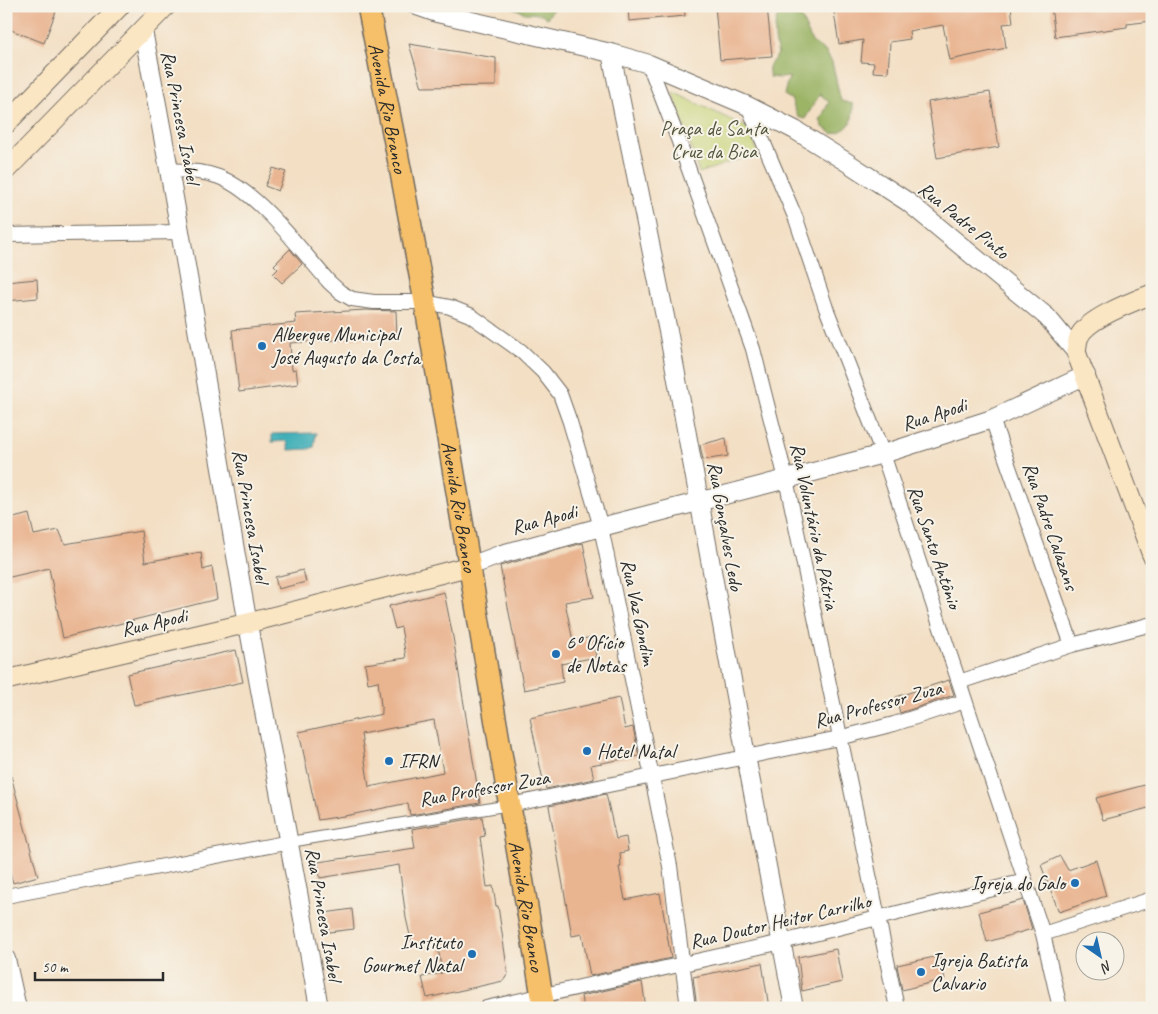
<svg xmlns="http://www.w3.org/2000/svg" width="1158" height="1014" font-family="Caveat,sans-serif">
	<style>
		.green { fill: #c4d274; stroke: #787e50 }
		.forest { fill: #9bb466; stroke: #637048 }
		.water { fill: #3daeb7; stroke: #346c71 }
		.building { fill: #e9b490; fill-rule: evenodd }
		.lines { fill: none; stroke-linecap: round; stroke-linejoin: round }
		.pedestrian-casing { stroke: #716a61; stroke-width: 12 }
		.minor-casing { stroke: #716a61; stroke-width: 16 }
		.tertiary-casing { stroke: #716a61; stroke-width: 20 }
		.secondary-casing { stroke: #716a61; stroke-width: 21 }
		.primary-casing { stroke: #716a61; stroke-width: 24 }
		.pedestrian { stroke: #fff; stroke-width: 10 }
		.minor { stroke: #fff; stroke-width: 14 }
		.tertiary { stroke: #fff; stroke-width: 18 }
		.secondary { stroke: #fbe6c4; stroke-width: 19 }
		.primary { stroke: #f6c06b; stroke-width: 21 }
		.poi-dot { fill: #1f6fb2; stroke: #f7f3e8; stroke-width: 2 }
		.labels { text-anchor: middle; stroke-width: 4; stroke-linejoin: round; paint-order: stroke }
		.street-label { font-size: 20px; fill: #2b2b2b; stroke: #f7f3e8 }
		.park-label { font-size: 20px; fill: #51553d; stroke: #f7f3e8 }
		.poi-label { font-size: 20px; fill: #2b2b2b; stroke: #f7f3e8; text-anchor: start }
	</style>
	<rect width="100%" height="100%" fill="#f7f3e8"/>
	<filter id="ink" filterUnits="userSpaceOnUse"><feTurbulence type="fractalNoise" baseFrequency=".02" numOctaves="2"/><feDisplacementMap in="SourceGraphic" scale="10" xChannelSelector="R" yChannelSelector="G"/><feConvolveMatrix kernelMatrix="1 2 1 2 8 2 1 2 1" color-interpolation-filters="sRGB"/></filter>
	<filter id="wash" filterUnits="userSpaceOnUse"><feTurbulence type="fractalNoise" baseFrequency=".0096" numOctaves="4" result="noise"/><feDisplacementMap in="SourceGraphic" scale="20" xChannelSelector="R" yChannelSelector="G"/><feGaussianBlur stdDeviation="1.12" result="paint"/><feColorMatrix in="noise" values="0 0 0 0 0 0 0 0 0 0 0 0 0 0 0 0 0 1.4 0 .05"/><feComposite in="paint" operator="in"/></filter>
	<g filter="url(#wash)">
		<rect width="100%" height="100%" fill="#f3dfc4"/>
		<!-- green -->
		<path class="green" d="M673,92L752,130L757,153L699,173Z"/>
		<!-- forest -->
		<path class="forest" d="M510,6H553L554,8L547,18L542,14L525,13Z
			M793,10L802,19L812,42L825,51L832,62L841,101L853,104C853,123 851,128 833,134L823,127L820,120L829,102L820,94L805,119L798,117L791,99L784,95L787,82L790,77L780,78L770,77C766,64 772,64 778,54C774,40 773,24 780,11Z"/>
		<!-- water -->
		<path class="water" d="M316,433L314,447L309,449L289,450L287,441L272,442V434Z"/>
		<g id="blocks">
			<!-- building -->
			<path class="building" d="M6,6H58L44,43L6,28Z
				M628,6H684L685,16L629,21Z
				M715,6H767L772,56L720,60Z
				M833,6H1011L1013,23L1003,24L1006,48L950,60L943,25L909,31L910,39L890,42L888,73L873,72L874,63L861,62L863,40L839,44Z
				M1051,6H1152V21L1127,24V27L1055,37Z
				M409,44L496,58V86L422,87Z
				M990,92L999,147L937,158L928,102Z
				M273,168L286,172L278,191L265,186Z
				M290,249L302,264L282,283L273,274L278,269L274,265Z
				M37,279L38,298L6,301V282Z
				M366,310L396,311L397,336L290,343L292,370L296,369L298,384L239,392L232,330L296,323L295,314Z
				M726,438L728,456L703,460L700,445Z
				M29,514L34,535L59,530L65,544L141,531L145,562L201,552L203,570L212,567L217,599L63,638L49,568L6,578V520Z
				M583,543L594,597L565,602L573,641L592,637L596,657L561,664L563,682L524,690L500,566Z
				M303,570L306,582L278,589L275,577Z
				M444,592L453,637L480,803L410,815L408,803L350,815L318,820L299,732L382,714L378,681L368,683L365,664L406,658L401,627L395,629L389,606ZM434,720L443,772L369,787L361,734Z
				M236,650L243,682L134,705L127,674Z
				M949,680L954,695L900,713L896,697Z
				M619,698L625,729L633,727L639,756L591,765L594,779L546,789L545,785H544L530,718Z
				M6,776H11L38,876L13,883L6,858Z
				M1152,783V807L1103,820L1096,798Z
				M606,794L616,839L626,837L628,851L620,853L621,867H619L625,900L660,893L671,958L590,976L582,934L572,936L549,806Z
				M482,817L485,836L480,837L487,887L493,886L496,906H498L508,974L503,981L427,998L422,977L442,973L437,941L412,944L406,918L399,865L320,878L318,862L415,848L412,829Z
				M1060,856L1068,870L1096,860L1106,896L1059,912L1041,865Z
				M1023,900L1032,929L987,942L979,912Z
				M352,909L354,929L329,932L325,913Z
				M836,949L842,982L802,991L798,957Z
				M939,956L945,979L902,990L897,965Z
				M762,963L769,1008H697L693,977Z
				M642,982L646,1008H583L581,996Z"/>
		</g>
	</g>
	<g filter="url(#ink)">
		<use href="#blocks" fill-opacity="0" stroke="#716a61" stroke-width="1"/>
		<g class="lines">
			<!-- pedestrian casing -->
			<g class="pedestrian-casing">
				<path id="pedestrian" d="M290,842L510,805"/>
			</g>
			<!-- minor casing -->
			<g class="minor-casing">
				<path id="minor" d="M649,64L678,139L753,349L786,479L897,1008
					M748,106L796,219L826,308L883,454L1043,934L1060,1008
					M170,170C187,171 203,171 219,177C258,192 301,250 329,282L340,292L352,299L374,302H425L450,307L470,315L521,351L543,372L560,394L570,422L601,527L670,866L688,1008
					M6,235L180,232
					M992,419L1072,645
					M959,682L1072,645L1152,624
					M510,805L839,738L894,724L965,701
					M6,896L290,842
					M1043,934L1152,899
					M486,1008L782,942L1025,881"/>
			</g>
			<!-- tertiary casing -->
			<g class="tertiary-casing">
				<path id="tertiary" d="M417,6L437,13L611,53L649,64L748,106L795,130L845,161L908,202L1047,317L1076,352
					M143,31C180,219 210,408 243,596C267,733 295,870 319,1008
					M611,53L669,336L746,756L794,1008
					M470,566L502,554L601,527L883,454L992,419L1086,375
					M6,959L17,1008"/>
			</g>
			<!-- secondary casing -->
			<g class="secondary-casing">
				<path id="secondary" d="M6,124L120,6
					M6,170L166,6
					M1152,294C1134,301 1086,319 1079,337C1077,341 1077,347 1076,352L1152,555
					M6,680L248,623L470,566"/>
			</g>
			<!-- primary casing -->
			<g class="primary-casing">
				<g id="primary">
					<path id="s1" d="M368,6L402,178L425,302L544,1008"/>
				</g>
			</g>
			<!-- pedestrian -->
			<use href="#pedestrian" class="pedestrian"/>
			<!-- minor -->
			<use href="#minor" class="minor"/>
			<!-- tertiary -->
			<use href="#tertiary" class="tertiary"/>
			<!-- secondary -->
			<use href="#secondary" class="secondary"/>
			<!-- primary -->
			<use href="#primary" class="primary"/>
		</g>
	</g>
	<!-- markers -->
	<g class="poi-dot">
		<circle cx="262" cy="346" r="5"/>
		<circle cx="556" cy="654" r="5"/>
		<circle cx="587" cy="751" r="5"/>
		<circle cx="389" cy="761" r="5"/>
		<circle cx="1075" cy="883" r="5"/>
		<circle cx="472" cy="954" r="5"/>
		<circle cx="921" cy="972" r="5"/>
	</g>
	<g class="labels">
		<!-- street labels -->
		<g class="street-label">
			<text dy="7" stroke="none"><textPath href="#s1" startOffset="104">Avenida Rio Branco</textPath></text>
			<text transform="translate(181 117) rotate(79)" y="7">Rua Princesa Isabel</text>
			<text transform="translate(964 220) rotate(39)" y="7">Rua Padre Pinto</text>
			<text transform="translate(934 414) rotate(-18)" y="7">Rua Apodi</text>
			<text dy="7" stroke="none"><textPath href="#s1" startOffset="509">Avenida Rio Branco</textPath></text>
			<text transform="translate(251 516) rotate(80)" y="7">Rua Princesa Isabel</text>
			<text transform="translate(544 519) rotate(-15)" y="7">Rua Apodi</text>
			<text transform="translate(726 526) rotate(80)" y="7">Rua Gonçalves Ledo</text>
			<text transform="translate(815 526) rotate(78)" y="7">Rua Voluntário da Pátria</text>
			<text transform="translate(1051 526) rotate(71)" y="7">Rua Padre Calazans</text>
			<text transform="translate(935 547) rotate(71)" y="7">Rua Santo Antônio</text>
			<text transform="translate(639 612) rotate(78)" y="7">Rua Vaz Gondim</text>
			<text transform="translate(154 622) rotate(-13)" y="7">Rua Apodi</text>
			<text transform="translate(878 704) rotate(-15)" y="7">Rua Professor Zuza</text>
			<text transform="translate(484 788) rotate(-10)" y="7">Rua Professor Zuza</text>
			<text dy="7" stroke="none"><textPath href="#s1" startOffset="914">Avenida Rio Branco</textPath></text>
			<text transform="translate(324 914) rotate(80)" y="7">Rua Princesa Isabel</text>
			<text transform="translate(780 921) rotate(-13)" y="7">Rua Doutor Heitor Carrilho</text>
		</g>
		<!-- park labels -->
		<g class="park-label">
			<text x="714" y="135">Praça de Santa<tspan x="714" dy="23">Cruz da Bica</tspan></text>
		</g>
		<!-- poi labels -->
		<g class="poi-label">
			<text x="272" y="341">Albergue Municipal<tspan x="272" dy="23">José Augusto da Costa</tspan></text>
			<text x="566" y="649">6º Ofício<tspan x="566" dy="23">de Notas</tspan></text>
			<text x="597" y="758">Hotel Natal</text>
			<text x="399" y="768">IFRN</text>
			<text x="1065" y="890" text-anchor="end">Igreja do Galo</text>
			<text x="462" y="949" text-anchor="end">Instituto<tspan x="462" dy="23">Gourmet Natal</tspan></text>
			<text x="931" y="967">Igreja Batista<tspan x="931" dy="23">Calvario</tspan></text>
		</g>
	</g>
	<!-- margin -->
	<rect width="1158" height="1014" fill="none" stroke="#f7f3e8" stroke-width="25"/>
	<!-- north arrow -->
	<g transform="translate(1100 956) rotate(146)"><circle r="24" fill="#f7f3e8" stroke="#a5a39c"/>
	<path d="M0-4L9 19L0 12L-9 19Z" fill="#1f6fb2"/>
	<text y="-8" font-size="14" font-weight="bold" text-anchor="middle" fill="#2b2b2b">N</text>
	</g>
	<!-- scale -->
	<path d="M35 972v8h128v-8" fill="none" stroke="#2b2b2b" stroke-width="2.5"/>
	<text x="42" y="972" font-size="15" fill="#2b2b2b" stroke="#f7f3e8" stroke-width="4" paint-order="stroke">50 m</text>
</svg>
